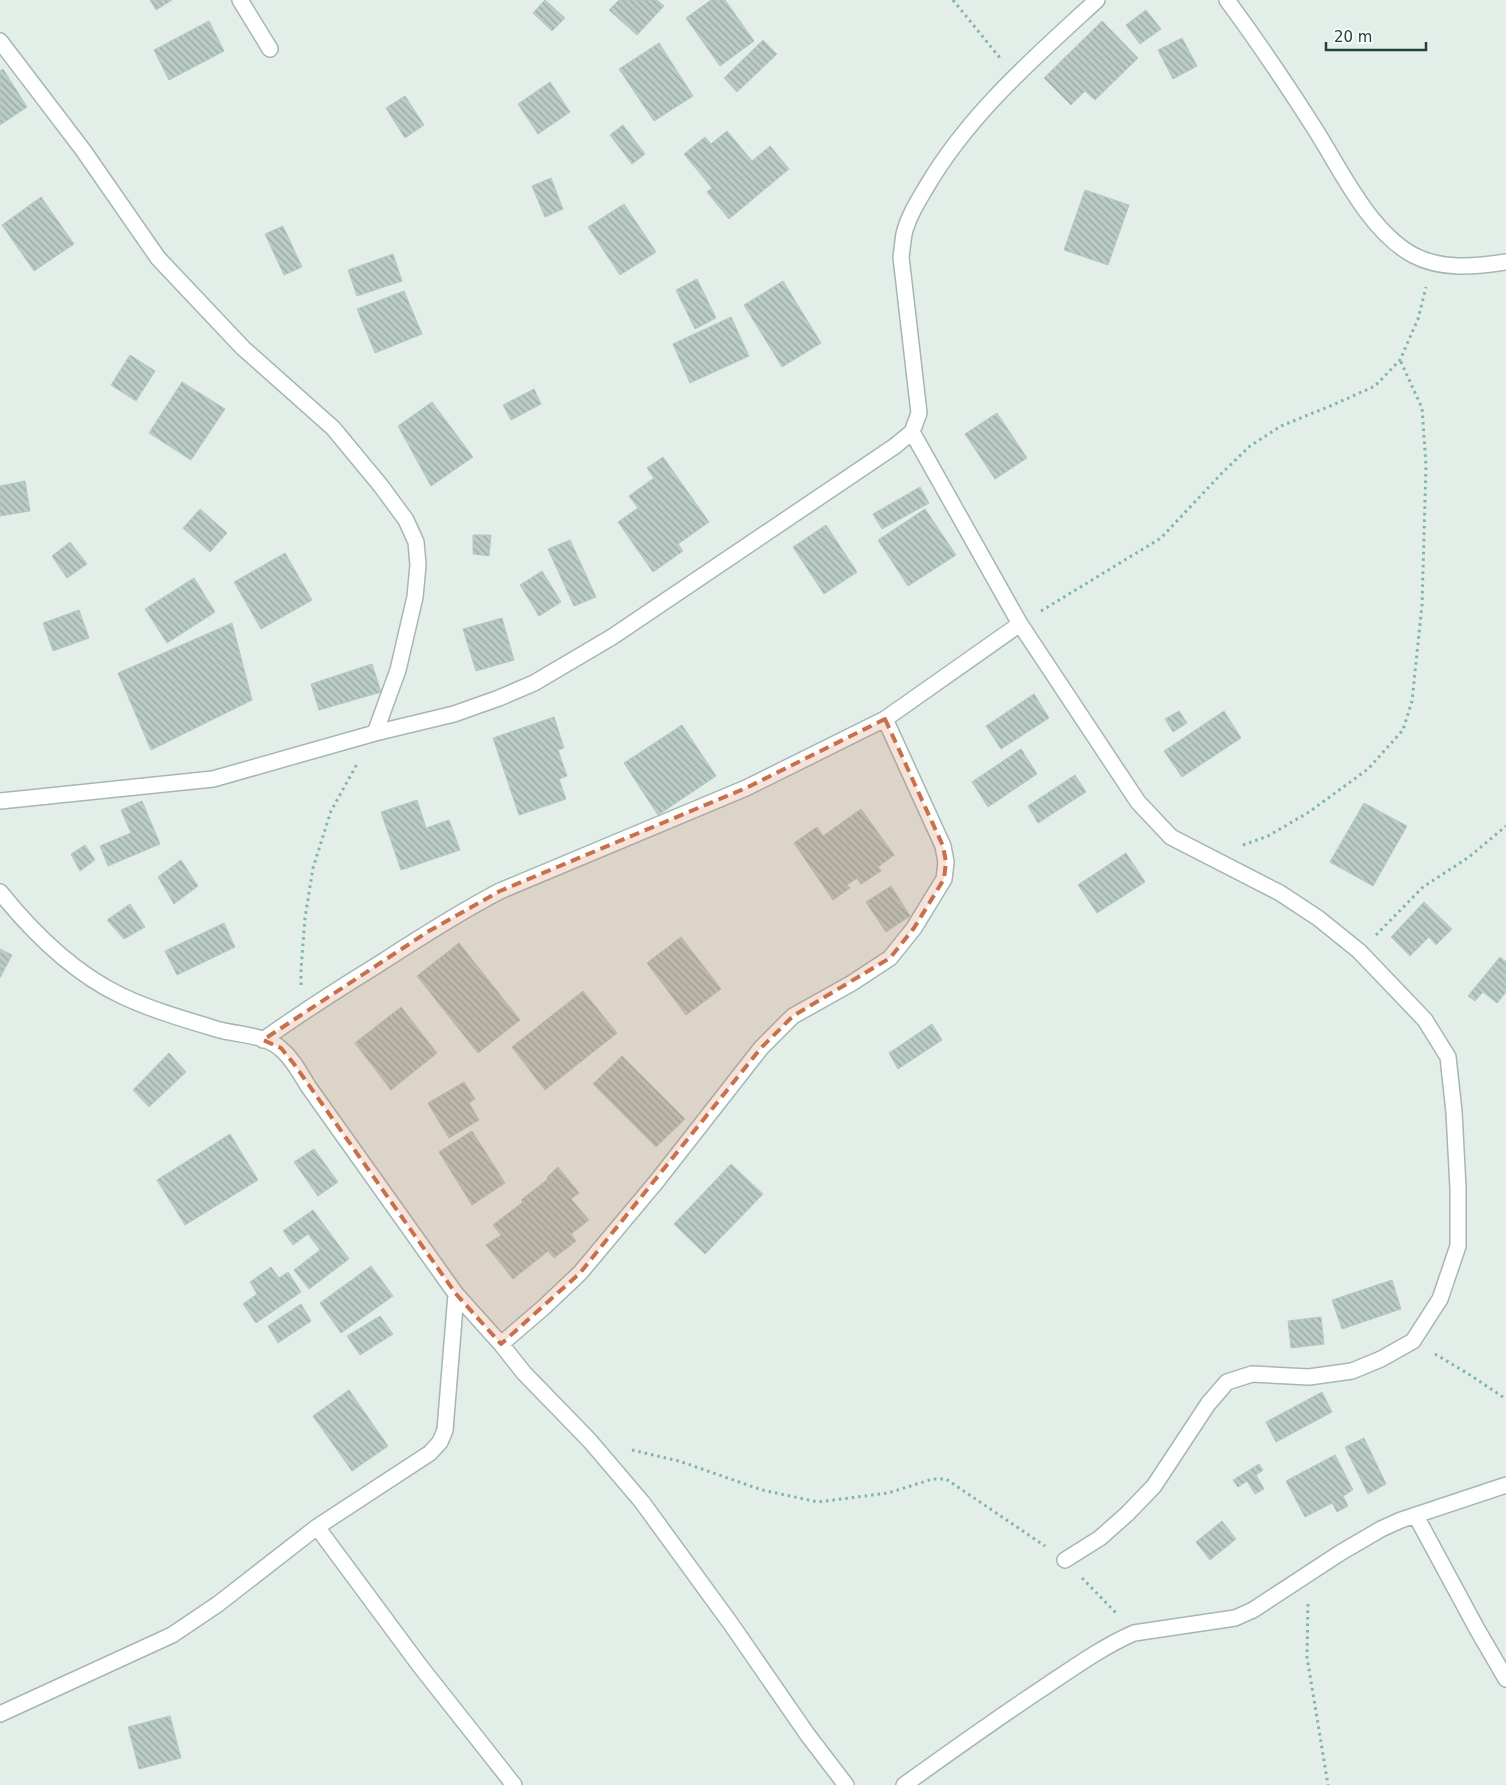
<svg xmlns="http://www.w3.org/2000/svg" width="1506" height="1785" font-family="'DejaVu Sans',sans-serif">
	<style>
		.building { fill: url(#building-back-hatch); stroke: #b4c9c1 }
		.lines { fill: none; stroke-linecap: round; stroke-linejoin: round }
		.street-casing { stroke: #a5b7b1; stroke-width: 18 }
		.path { stroke: #80b5a6; stroke-width: 3; stroke-dasharray: 2.5 4; stroke-linecap: butt }
		.street { stroke: #fff; stroke-width: 15 }
		.marked { fill: #c7704a; fill-opacity: 0.2; stroke: #c7704a; stroke-width: 4; stroke-dasharray: 10 6; stroke-linejoin: round }
	</style>
	<defs>
		<pattern id="building-back-hatch" width="6" height="6" patternUnits="userSpaceOnUse" patternTransform="scale(1.25)"><rect width="6" height="6" fill="#baccc5"/><path d="M-1 5l2 2M0 0l6 6M5-1l2 2" fill="none" stroke="#97a7a1"/></pattern>
	</defs>
	<rect width="100%" height="100%" fill="#e3eee9"/>
	<!-- building -->
	<path class="building" d="M150,0H172L156,10Z
		M545,0L565,18L552,31L533,13Z
		M619,0H657L664,6L637,35L609,10Z
		M711,0H725L754,41L720,66L686,18Z
		M1146,10L1161,29L1140,44L1126,25Z
		M209,21L224,51L169,80L154,50Z
		M1102,21L1138,58L1095,100L1085,91L1071,105L1044,78Z
		M1182,38L1197,66L1173,79L1158,50Z
		M763,40L777,54L737,92L724,78Z
		M659,43L693,96L654,121L619,69Z
		M3,69L27,107L0,125V71Z
		M550,82L570,112L538,134L518,104Z
		M405,96L424,125L405,138L386,108Z
		M623,125L645,154L632,164L610,135Z
		M727,131L752,161L770,146L789,169L729,219L707,192L712,188L684,154L705,137L711,144Z
		M551,178L563,209L545,217L532,186Z
		M1085,190L1129,205L1108,265L1064,250Z
		M41,197L74,244L34,271L2,225Z
		M624,204L656,252L620,275L588,227Z
		M283,226L302,267L284,275L265,234Z
		M393,254L402,281L357,296L348,270Z
		M697,279L716,318L695,329L676,290Z
		M783,281L821,343L782,367L744,305Z
		M404,291L422,334L375,353L357,309Z
		M731,317L749,356L690,383L673,344Z
		M130,355L155,371L136,401L111,385Z
		M182,382L225,409L191,460L149,433Z
		M534,389L541,404L511,420L503,405Z
		M432,402L473,457L431,486L398,426Z
		M997,413L1027,458L995,479L965,434Z
		M663,457L709,522L678,544L683,551L653,572L618,522L638,508L629,496L654,478L647,468Z
		M25,481L30,511L0,516V486Z
		M920,487L929,503L882,529L873,514Z
		M200,509L227,533L210,552L183,528Z
		M925,509L956,555L908,586L878,540Z
		M826,525L857,572L824,594L793,547Z
		M473,535H491L489,556L473,554Z
		M570,540L596,597L574,606L548,549Z
		M70,542L87,564L67,578L52,556Z
		M285,553L312,600L261,629L234,582Z
		M542,571L561,602L539,616L520,585Z
		M194,578L215,612L167,643L145,609Z
		M79,610L89,638L53,651L43,623Z
		M502,618L514,660L476,671L463,629Z
		M232,623L252,700L151,750L118,673Z
		M372,664L381,692L319,710L311,684Z
		M1034,694L1049,718L1001,749L986,726Z
		M1179,711L1187,723L1173,732L1165,719Z
		M1224,711L1241,738L1182,777L1164,751Z
		M554,717L564,748L558,750L567,776L559,779L566,799L519,815L493,738Z
		M682,725L716,776L658,815L624,763Z
		M1021,749L1037,774L988,807L972,782Z
		M1075,775L1086,792L1038,823L1028,806Z
		M417,800L426,828L449,820L460,850L401,870L381,812Z
		M142,801L160,844L108,866L100,846L131,833L121,810Z
		M1364,803L1407,826L1373,886L1330,862Z
		M861,809L894,855L878,867L881,871L861,884L857,878L847,885L850,888L833,900L794,843L817,827L823,836Z
		M85,845L95,860L80,871L71,854Z
		M1126,853L1145,882L1097,913L1078,885Z
		M181,860L198,886L174,904L158,877Z
		M891,886L910,916L886,932L866,902Z
		M1424,902L1452,929L1436,945L1429,937L1410,956L1391,937Z
		M130,904L145,927L124,939L107,920Z
		M224,923L235,947L177,975L165,951Z
		M681,937L721,989L686,1015L647,963Z
		M459,943L520,1020L478,1053L417,976Z
		M0,949L12,955L0,978Z
		M1500,957L1506,962V992L1497,1003L1483,992L1475,1001L1468,996Z
		M583,991L617,1033L545,1090L512,1047Z
		M401,1007L437,1053L391,1090L355,1043Z
		M932,1024L942,1040L898,1069L889,1053Z
		M169,1053L186,1072L149,1107L133,1090Z
		M622,1056L685,1119L656,1147L593,1084Z
		M464,1082L475,1099L469,1103L479,1120L449,1138L428,1103Z
		M472,1131L505,1183L472,1205L439,1152Z
		M230,1134L258,1180L185,1225L157,1180Z
		M314,1149L338,1182L318,1196L294,1162Z
		M731,1164L763,1194L705,1254L674,1224Z
		M558,1167L579,1193L571,1199L589,1220L571,1234L576,1241L554,1258L548,1251L513,1279L486,1245L501,1235L493,1225L523,1202L521,1200L548,1179L547,1177Z
		M313,1210L349,1259L309,1289L294,1270L320,1250L308,1234L293,1245L283,1231Z
		M371,1266L393,1296L341,1333L320,1303Z
		M271,1267L279,1278L288,1272L301,1292L256,1323L243,1304L257,1294L250,1282Z
		M1392,1280L1401,1309L1342,1329L1332,1300Z
		M301,1304L311,1321L278,1343L268,1326Z
		M380,1316L393,1334L360,1355L347,1336Z
		M1321,1317L1324,1344L1291,1348L1288,1321Z
		M349,1390L388,1446L352,1471L313,1416Z
		M1322,1392L1332,1412L1276,1442L1266,1422Z
		M1364,1438L1386,1484L1368,1494L1345,1447Z
		M1335,1455L1353,1490L1343,1496L1348,1506L1337,1512L1332,1503L1305,1517L1286,1481Z
		M1259,1464L1263,1470L1256,1475L1264,1489L1255,1494L1247,1481L1238,1487L1233,1480Z
		M1222,1521L1236,1539L1210,1560L1196,1542Z
		M170,1716L181,1758L139,1769L128,1727Z"/>
	<g class="lines">
		<!-- street casing -->
		<g class="street-casing">
			<path id="street" d="M240,0L270,49
				M1227,0C1258,42 1287,85 1315,129C1341,170 1369,231 1413,255C1441,270 1475,267 1506,262
				M0,41L83,150L158,258L243,348L333,428L381,486L406,520L416,542L418,565L415,597L398,670L375,733
				M912,432L1020,624L1138,802L1171,837L1280,893L1318,918L1359,951L1425,1020L1448,1057L1454,1112L1458,1188V1246L1440,1299L1413,1341L1381,1359L1352,1371L1309,1377L1252,1374L1227,1382L1208,1404L1154,1486L1127,1514L1100,1538L1065,1560
				M0,801L213,779L375,733L454,714L499,698L534,683L612,637L895,446L912,432L919,413L901,257C902,249 903,241 904,234C908,217 918,201 927,186C970,113 1035,57 1097,0
				M0,892C33,933 72,972 120,995C151,1010 187,1020 220,1030C239,1035 266,1035 281,1049C293,1059 300,1073 308,1086L456,1294L501,1344L524,1373L590,1441L642,1502L731,1624L807,1734L846,1785
				M263,1040C301,1013 340,988 379,964C419,938 458,913 500,891L746,788L885,719L1020,624
				M501,1344L543,1308L580,1273L657,1181L761,1048L793,1016L852,983L890,958L914,928L944,879L946,862L943,846L885,719
				M1416,1516L1477,1629L1506,1679
				M317,1527L420,1666L514,1785
				M0,1714L172,1635L218,1604L317,1527L430,1453L440,1442L445,1430L456,1294
				M904,1785C950,1752 996,1719 1043,1688C1073,1668 1102,1647 1134,1633L1235,1618L1253,1610L1340,1553L1381,1529L1401,1520L1506,1485"/>
		</g>
		<!-- path -->
		<path class="path" d="M953,0L1000,58
			M1041,611L1161,538L1222,473L1250,446L1281,426L1335,404L1375,386L1400,360L1418,319L1426,287
			M1243,845L1268,836L1309,812L1368,769L1403,730L1412,701L1422,605L1426,466L1422,408L1400,360
			M1376,935L1423,887L1469,857L1506,826
			M301,985V969L305,918L313,868L331,811L357,764
			M1435,1354L1467,1373L1506,1399
			M632,1450L679,1461L762,1490L818,1502L888,1493L933,1479H946L1045,1546
			M1082,1578L1118,1615
			M1308,1604L1307,1657L1328,1785"/>
		<!-- street -->
		<use href="#street" class="street"/>
	</g>
	<!-- marked area -->
	<path class="marked" d="M885,719L943,846L946,862L944,879L914,928L890,958L793,1016L761,1048L580,1273L501,1344L456,1294L294,1064L281,1048L263,1040L429,931L500,891L746,788Z"/>
	<!-- scale -->
	<path d="M1326 42v8h100v-8" fill="none" stroke="#204239" stroke-width="2.5"/>
	<text x="1334" y="42" font-size="15" fill="#204239" stroke="#f4faf7" stroke-width="4" paint-order="stroke">20 m</text>
</svg>
